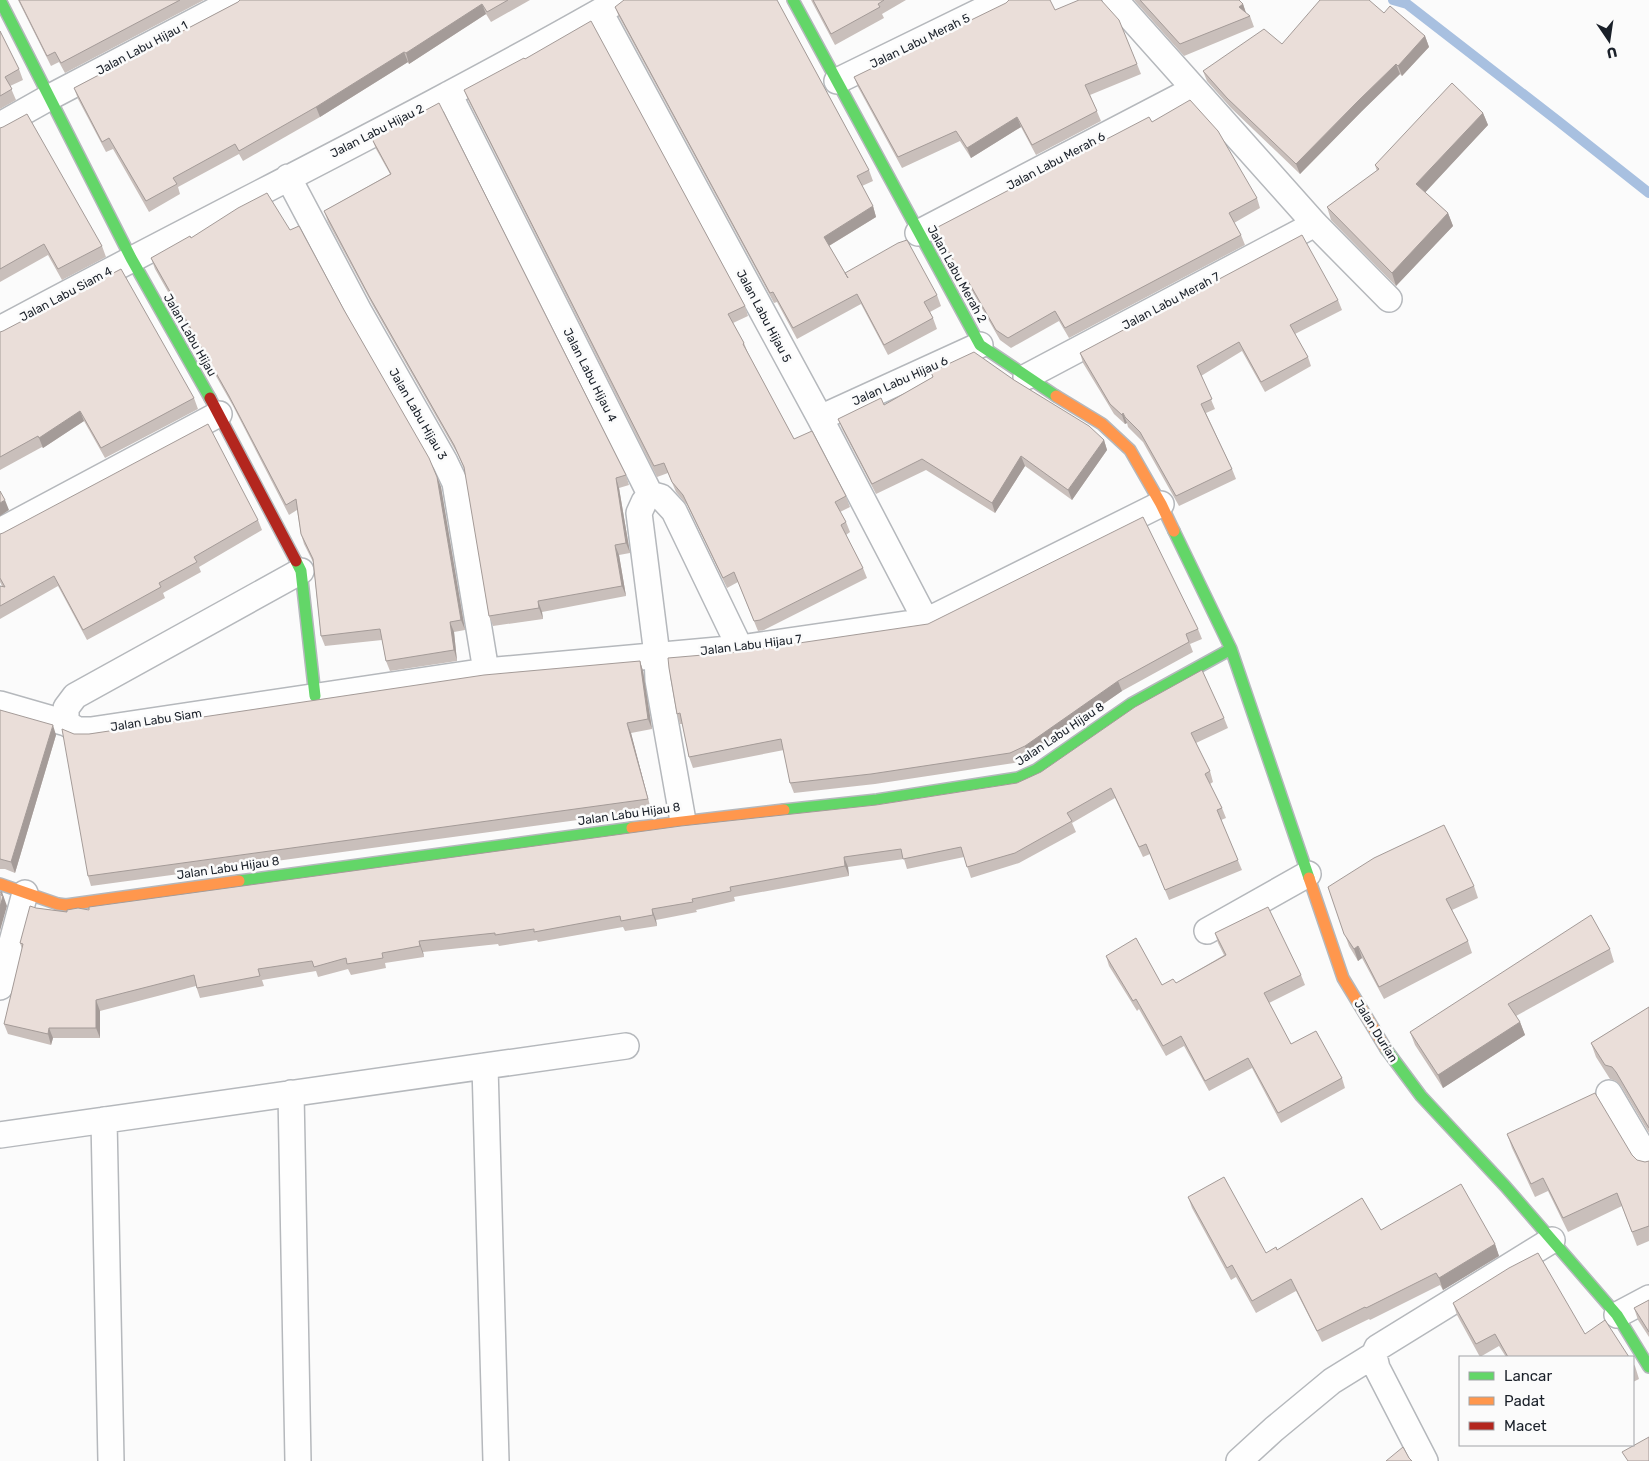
<svg xmlns="http://www.w3.org/2000/svg" width="1649" height="1461" font-family="Rubik,sans-serif">
	<style>
		.lines { fill: none; stroke-linecap: round; stroke-linejoin: round }
		.stream { stroke: #a8c0e0; stroke-width: 10 }
		.street-casing { stroke: #b5b8bc; stroke-width: 28 }
		.fast-casing { stroke: #b5b8bc; stroke-width: 14 }
		.slow-casing { stroke: #b5b8bc; stroke-width: 14 }
		.jam-casing { stroke: #b5b8bc; stroke-width: 14 }
		.street { stroke: #fefefe; stroke-width: 25 }
		.fast { stroke: #63d668; stroke-width: 11 }
		.slow { stroke: #ff974d; stroke-width: 11 }
		.jam { stroke: #b3261e; stroke-width: 11 }
		.wall { fill: #c9bfbb }
		.shaded-wall { fill: #a49b98 }
		.building { fill: #eaded9; stroke: #a49b98 }
		.labels { text-anchor: middle; stroke-width: 5; stroke-linejoin: round; paint-order: stroke }
		.street-label { font-size: 12px; fill: #1a2029; stroke: #fbfbfb }
	</style>
	<rect width="100%" height="100%" fill="#fbfbfb"/>
	<g class="lines">
		<!-- stream -->
		<path class="stream" d="M1393,0L1407,4L1558,121L1649,193"/>
		<!-- street casing -->
		<g class="street-casing">
			<path id="street" d="M1115,0L1315,224L1389,299
				M600,12L820,418L926,621
				M837,81L1003,0
				M449,94L650,494L661,497L674,511L740,648
				M0,125L50,97L235,0
				M288,177L360,313L445,462L455,483L486,671
				M918,233L1194,89
				M0,329C206,218 417,116 620,0
				M1026,377L1315,224
				M820,418L980,345
				M650,494L644,502L639,513L657,655L658,680L683,821
				M0,531L219,414
				M0,704L66,723L78,730H91L486,671L740,648L926,621L1161,504
				M66,723V708L75,696L301,571
				M1207,931L1308,874
				M0,987L25,893
				M485,1066L496,1461
				M291,1093L298,1461
				M1609,1093L1649,1161
				M104,1120L111,1461
				M0,1135L626,1046
				M1617,1315L1649,1298
				M1239,1461L1274,1429L1332,1381L1374,1355
				M1425,1461L1377,1368L1374,1355L1377,1348L1552,1240"/>
		</g>
		<!-- fast casing -->
		<g class="fast-casing">
			<path id="fast" d="M0,0L131,258L210,398
				M793,0L980,345L1056,396
				M1174,531L1231,649L1309,878
				M296,561L301,571L315,696
				M784,810L877,800L1018,778L1036,770L1131,704L1231,649
				M239,881L632,828
				M1386,1049L1421,1096L1505,1186L1617,1315L1649,1367"/>
		</g>
		<!-- slow casing -->
		<g class="slow-casing">
			<path id="slow" d="M1056,396L1102,424L1130,450L1161,504L1174,531
				M632,828L784,810
				M1309,878L1343,978L1386,1049
				M0,884L58,904L66,905L239,881"/>
		</g>
		<!-- jam casing -->
		<g class="jam-casing">
			<path id="jam" d="M210,398L296,561"/>
		</g>
		<!-- street -->
		<use href="#street" class="street"/>
		<!-- fast -->
		<use href="#fast" class="fast"/>
		<!-- slow -->
		<use href="#slow" class="slow"/>
		<!-- jam -->
		<use href="#jam" class="jam"/>
	</g>
	<!-- wall -->
	<path class="wall" d="M18,0H204L65,73L59,62L51,66Z
		M240,0H530L491,22L486,14L409,64L408,62L320,117L243,161L239,154L178,187L180,194L149,212L113,149L106,152L78,99L74,88L238,2Z
		M811,0H906L882,14L884,18L835,45Z
		M1134,0H1239L1243,4L1246,13L1250,16L1254,27L1184,56Z
		M778,2L869,170L873,181L862,186L873,206L876,217L829,246L846,274L937,295L941,306L930,312L933,318L937,329L888,355L861,304L797,339L777,302L774,303L619,17L615,7Z
		M1055,10L1137,64L1141,74L1090,95L1101,121L1036,155L1021,127L971,158L960,141L902,168L858,87L854,77Z
		M1384,13L1425,36L1429,47L1402,76L1400,74L1362,111L1300,174L1231,108L1207,81L1203,71L1282,44Z
		M0,31L19,69L23,80L10,86L16,100L0,109Z
		M464,90L745,306L748,316L733,323L744,343L748,353L794,439L846,496L850,507L840,512L846,522L850,532L846,535L863,568L867,578L764,630L758,631L738,582L727,588L687,505L676,492L668,473L657,477L468,100Z
		M1483,113L1488,125L1425,192L1448,213L1453,226L1396,286L1331,220L1327,207L1377,171L1375,165Z
		M1152,122L1257,198L1260,208L1234,223L1241,235L1245,245L1069,338L1059,321L1011,348L1000,340L972,291L969,292L940,238L936,228Z
		M0,128L102,246L106,257L62,280L48,255L0,282Z
		M372,139L626,475L629,485L619,488L630,553L619,555L626,596L542,612L543,619L493,626L489,616L465,471L458,455L373,306L328,222L324,211L390,174L376,149Z
		M290,230L344,310L437,477L441,487L465,630L454,632L457,661L390,671L386,661L382,640L325,646L321,636L313,562L304,544L301,534L297,510L289,515L233,406L155,269L151,258L191,238Z
		M1338,300L1342,310L1295,334L1308,357L1311,366L1265,392L1242,351L1201,376L1215,409L1206,413L1232,469L1236,479L1179,506L1143,442L1128,427L1127,423L1125,424L1114,414L1083,363L1080,353Z
		M0,332L194,398L198,409L105,458L84,421L43,448L42,447L0,470Z
		M931,372L1014,380L1104,440L1107,450L1072,500L1025,466L995,513L926,470L876,494L842,429L838,419L884,405L933,377Z
		M258,520L262,530L199,567L201,572L163,593L165,598L87,640L58,586L0,619V586H2L0,582V534Z
		M1198,629L1202,639L1190,644L1193,652L1122,691L1028,756L1014,763L875,784L794,793L790,783L784,750L693,768L689,757L683,724H680L677,714Z
		M640,661L643,671L652,729L631,733L651,810L91,886L88,876L74,734H89Z
		M0,710L56,735L15,873L5,869H0Z
		M1224,718L1228,728L1196,743L1210,771L1213,782L1210,784L1222,808L1226,818L1221,820L1242,870L1169,900L1150,854L1143,857L1115,798L1072,823L1076,832L1019,863L971,878L964,857L907,869L904,859L848,867L849,876L734,897L735,901L696,910L697,912L656,920L657,926L625,931L623,927L538,942L537,940L499,946L498,944L423,952L424,957L385,963L386,968L351,975L348,969L318,977L316,971L262,980L264,986L200,998L196,986L100,1011V1038H53L51,1045L8,1034L4,1024L22,949L20,943L36,908L67,912L89,910L876,805L1017,783Z
		M1474,886L1478,898L1452,910L1468,941L1472,953L1384,999L1362,958L1358,961L1349,946L1328,887Z
		M1215,933L1301,975L1305,985L1269,1003L1291,1044L1342,1078L1345,1088L1281,1123L1252,1068L1209,1091L1184,1046L1166,1056L1139,1009L1137,1011L1109,966L1106,956L1162,985L1176,983L1224,955L1218,943Z
		M1610,949L1614,962L1516,1016L1520,1022L1525,1035L1443,1088L1415,1045L1410,1032Z
		M1649,1007V1133L1621,1086L1616,1081L1610,1079L1596,1057L1591,1043Z
		M1507,1134L1632,1155L1637,1160L1645,1162L1649,1161V1241L1637,1246L1622,1206L1568,1232L1548,1191L1535,1197L1512,1148Z
		M1188,1197L1266,1253L1277,1250L1381,1230L1495,1244L1499,1256L1443,1290L1440,1285L1370,1320L1369,1319L1322,1342L1296,1291L1256,1313L1236,1277L1231,1280L1192,1208Z
		M1649,1300V1337L1638,1320L1634,1308Z
		M1453,1303L1585,1334L1629,1357H1506L1499,1346L1480,1357L1457,1315Z
		M1633,1363L1635,1366L1639,1379L1633,1382Z"/>
	<!-- shaded-wall -->
	<path class="shaded-wall" d="M482,4L486,14L409,64L406,53Z
		M1243,4L1247,16L1243,19L1239,7Z
		M1425,36L1429,47L1402,76L1398,66Z
		M404,52L408,62L320,117L316,107Z
		M1396,64L1400,74L1362,111L1300,174L1296,164L1358,101Z
		M1483,113L1488,125L1421,197L1416,184Z
		M1017,117L1021,127L971,158L967,148Z
		M873,206L876,217L827,247L824,237Z
		M1448,213L1453,226L1396,286L1392,273Z
		M80,411L84,421L43,448L39,438Z
		M1123,413L1127,423L1125,424L1122,415Z
		M1104,440L1107,450L1072,500L1068,490Z
		M1021,456L1025,466L995,513L992,503Z
		M437,477L441,487L465,630L461,620Z
		M616,478L619,488L630,553L626,543Z
		M5,500L9,510L0,516V503Z
		M615,545L619,555L626,596L622,586Z
		M538,601L542,612L543,619L539,608Z
		M450,622L454,632L457,661L454,650Z
		M640,661L643,671L652,729L648,719Z
		M1118,681L1122,691L1028,756L1025,746Z
		M627,723L631,733L651,810L648,799Z
		M53,725L56,735L15,873L11,862Z
		M844,857L848,867L849,876L845,866Z
		M2,892L7,906L0,931V907Z
		M652,909L656,920L657,926L653,915Z
		M419,941L423,952L424,957L420,946Z
		M1358,946L1362,958L1358,961L1354,949Z
		M96,1000L100,1011V1038L96,1028Z
		M1520,1022L1525,1035L1443,1088L1438,1075Z
		M49,1028L53,1038L51,1045L48,1034Z
		M1495,1244L1499,1256L1443,1290L1439,1278Z"/>
	<!-- building -->
	<path class="building" d="M19,0H180L61,63L55,52L47,56Z
		M240,0H508L487,12L482,4L406,53L404,52L316,107L239,151L235,144L173,178L177,184L146,201L109,138L102,142L74,88L238,2Z
		M624,0H777L869,170L857,176L873,206L824,237L848,278L845,273L898,243L907,240L937,295L924,302L933,318L884,345L857,294L793,328L773,292L770,293L615,7Z
		M813,0H884L878,4L880,7L831,34Z
		M1009,0H1050L1055,10L1079,0H1101L1119,20L1137,64L1085,85L1097,111L1032,145L1017,117L967,148L956,131L898,157L854,77L1006,3Z
		M1140,0H1239L1243,4L1239,7L1250,16L1180,44Z
		M1320,0H1369L1384,13L1390,6L1425,36L1398,66L1396,64L1358,101L1296,164L1227,98L1203,71L1264,29L1282,44Z
		M591,21L745,306L728,314L744,343L743,344L794,439L812,431L846,496L835,502L846,522L841,525L863,568L760,620L754,621L734,572L723,578L683,495L672,482L664,463L654,466L464,90L524,58L525,59Z
		M0,31L19,69L5,77L12,89L0,96Z
		M1452,83L1483,113L1416,184L1448,213L1392,273L1327,207L1379,169L1375,165Z
		M1190,100L1218,131L1257,198L1229,213L1241,235L1065,328L1055,311L1008,338L996,330L968,281L965,282L936,228L1149,117L1152,122Z
		M439,103L626,475L616,478L626,543L615,545L622,586L538,601L539,608L489,616L464,467L454,445L369,296L324,211L391,174L372,139Z
		M27,114L102,246L58,269L44,244L0,269V128L3,127Z
		M267,193L290,230L299,226L344,310L429,458L437,477L461,620L450,622L454,650L386,661L380,629L321,636L313,559L301,534L296,499L286,505L229,396L151,258L190,236L191,238L238,208Z
		M1302,235L1338,300L1290,325L1308,357L1261,382L1239,342L1197,366L1212,399L1201,404L1232,469L1176,496L1140,432L1125,417L1123,413L1122,415L1110,404L1080,353Z
		M121,269L194,398L101,448L80,411L39,438L38,436L0,457V332L3,331Z
		M974,352L1014,380L1089,426L1104,440L1068,490L1021,456L992,503L922,459L872,484L838,419L881,398L884,405L933,377L931,372Z
		M208,424L258,520L194,557L197,562L159,583L161,587L83,630L54,576L0,606V586L5,587L0,578V534L3,533Z
		M0,491L5,500L0,503Z
		M1143,517L1198,629L1186,634L1189,642L1118,681L1025,746L1010,753L871,774L790,783L781,739L689,757L680,713L677,714L669,668L668,658L738,652L928,624Z
		M640,661L648,719L627,723L648,799L88,876L62,729L74,734H89L484,675Z
		M1202,670L1224,718L1191,733L1210,771L1205,774L1222,808L1217,810L1238,860L1165,890L1146,844L1139,847L1111,788L1067,813L1072,821L1015,853L967,867L961,847L903,859L901,849L844,857L845,866L730,887L731,891L692,899L693,902L652,909L653,915L621,921L620,916L534,932V929L495,935V933L419,941L420,946L382,953L383,958L347,964L346,958L314,967L312,961L258,969L260,976L197,988L194,975L96,1000V1028H49L48,1034L4,1024L23,944L20,943L30,906L36,908L67,912V910L78,908L89,910V907L681,826L876,805L1017,783L1041,772L1135,707Z
		M0,710L53,725L11,862L0,859Z
		M1444,825L1474,886L1446,899L1468,941L1379,987L1358,946L1354,949L1344,934L1328,887L1374,858Z
		M0,892H2L1,895L3,896L0,907Z
		M1268,907L1301,975L1264,993L1291,1044L1316,1031L1342,1078L1278,1113L1248,1058L1205,1081L1181,1036L1163,1046L1136,999L1133,1001L1106,956L1136,938L1162,985L1173,979L1176,983L1226,955L1215,933Z
		M1591,915L1610,949L1508,1004L1520,1022L1438,1075L1410,1032Z
		M1649,1007V1128L1616,1072L1612,1067L1605,1065L1591,1043Z
		M1595,1093L1632,1155L1637,1160L1645,1162L1649,1161V1226L1632,1232L1617,1193L1563,1218L1543,1178L1531,1184L1507,1134Z
		M1224,1177L1266,1253L1276,1247L1277,1250L1362,1198L1381,1230L1461,1184L1495,1244L1439,1278L1436,1273L1366,1308L1365,1307L1317,1331L1291,1279L1252,1301L1232,1265L1227,1268L1188,1197Z
		M1538,1253L1585,1334L1605,1320L1629,1357H1508L1495,1334L1476,1344L1453,1303L1509,1268Z
		M1649,1300V1332L1634,1308Z
		M1649,1437V1461H1628L1622,1452Z
		M1403,1447L1409,1458L1412,1461H1386Z"/>
	<g class="labels">
		<!-- street labels -->
		<g class="street-label">
			<text transform="translate(920 41) rotate(-26)" y="4">Jalan Labu Merah 5</text>
			<text transform="translate(142 48) rotate(-28)" y="4">Jalan Labu Hijau 1</text>
			<text transform="translate(377 131) rotate(-27)" y="4">Jalan Labu Hijau 2</text>
			<text transform="translate(1056 161) rotate(-28)" y="4">Jalan Labu Merah 6</text>
			<text transform="translate(957 274) rotate(61)" y="4">Jalan Labu Merah 2</text>
			<text transform="translate(66 294) rotate(-28)" y="4">Jalan Labu Siam 4</text>
			<text transform="translate(1171 301) rotate(-28)" y="4">Jalan Labu Merah 7</text>
			<text transform="translate(764 316) rotate(62)" y="4">Jalan Labu Hijau 5</text>
			<text transform="translate(190 335) rotate(60)" y="4">Jalan Labu Hijau</text>
			<text transform="translate(590 375) rotate(63)" y="4">Jalan Labu Hijau 4</text>
			<text transform="translate(900 381) rotate(-24)" y="4">Jalan Labu Hijau 6</text>
			<text transform="translate(418 414) rotate(60)" y="4">Jalan Labu Hijau 3</text>
			<text transform="translate(751 645) rotate(-7)" y="4">Jalan Labu Hijau 7</text>
			<text transform="translate(156 720) rotate(-9)" y="4">Jalan Labu Siam</text>
			<text transform="translate(1060 734) rotate(-34)" y="4">Jalan Labu Hijau 8</text>
			<text transform="translate(629 814) rotate(-8)" y="4">Jalan Labu Hijau 8</text>
			<text transform="translate(228 868) rotate(-8)" y="4">Jalan Labu Hijau 8</text>
			<text transform="translate(1376 1031) rotate(58)" y="4">Jalan Durian</text>
		</g>
	</g>
	<!-- legend -->
	<rect x="1459" y="1356" width="175" height="90" fill="#fbfbfb" stroke="#a1a3a7"/>
	<rect x="1469" y="1372" width="25" height="8" fill="#63d668" stroke="#a1a3a7"/>
	<text x="1504" y="1381" font-size="15" fill="#1a2029">Lancar</text>
	<rect x="1469" y="1397" width="25" height="8" fill="#ff974d" stroke="#a1a3a7"/>
	<text x="1504" y="1406" font-size="15" fill="#1a2029">Padat</text>
	<rect x="1469" y="1422" width="25" height="8" fill="#b3261e" stroke="#a1a3a7"/>
	<text x="1504" y="1431" font-size="15" fill="#1a2029">Macet</text>
	<!-- north arrow -->
	<g transform="translate(1609 40) rotate(167)" stroke="#fbfbfb" stroke-width="4" paint-order="stroke">
	<path d="M0-4L9 19L0 12L-9 19Z" fill="#1a2029"/>
	<text y="-8" font-size="14" font-weight="bold" text-anchor="middle" fill="#1a2029">U</text>
	</g>
</svg>
